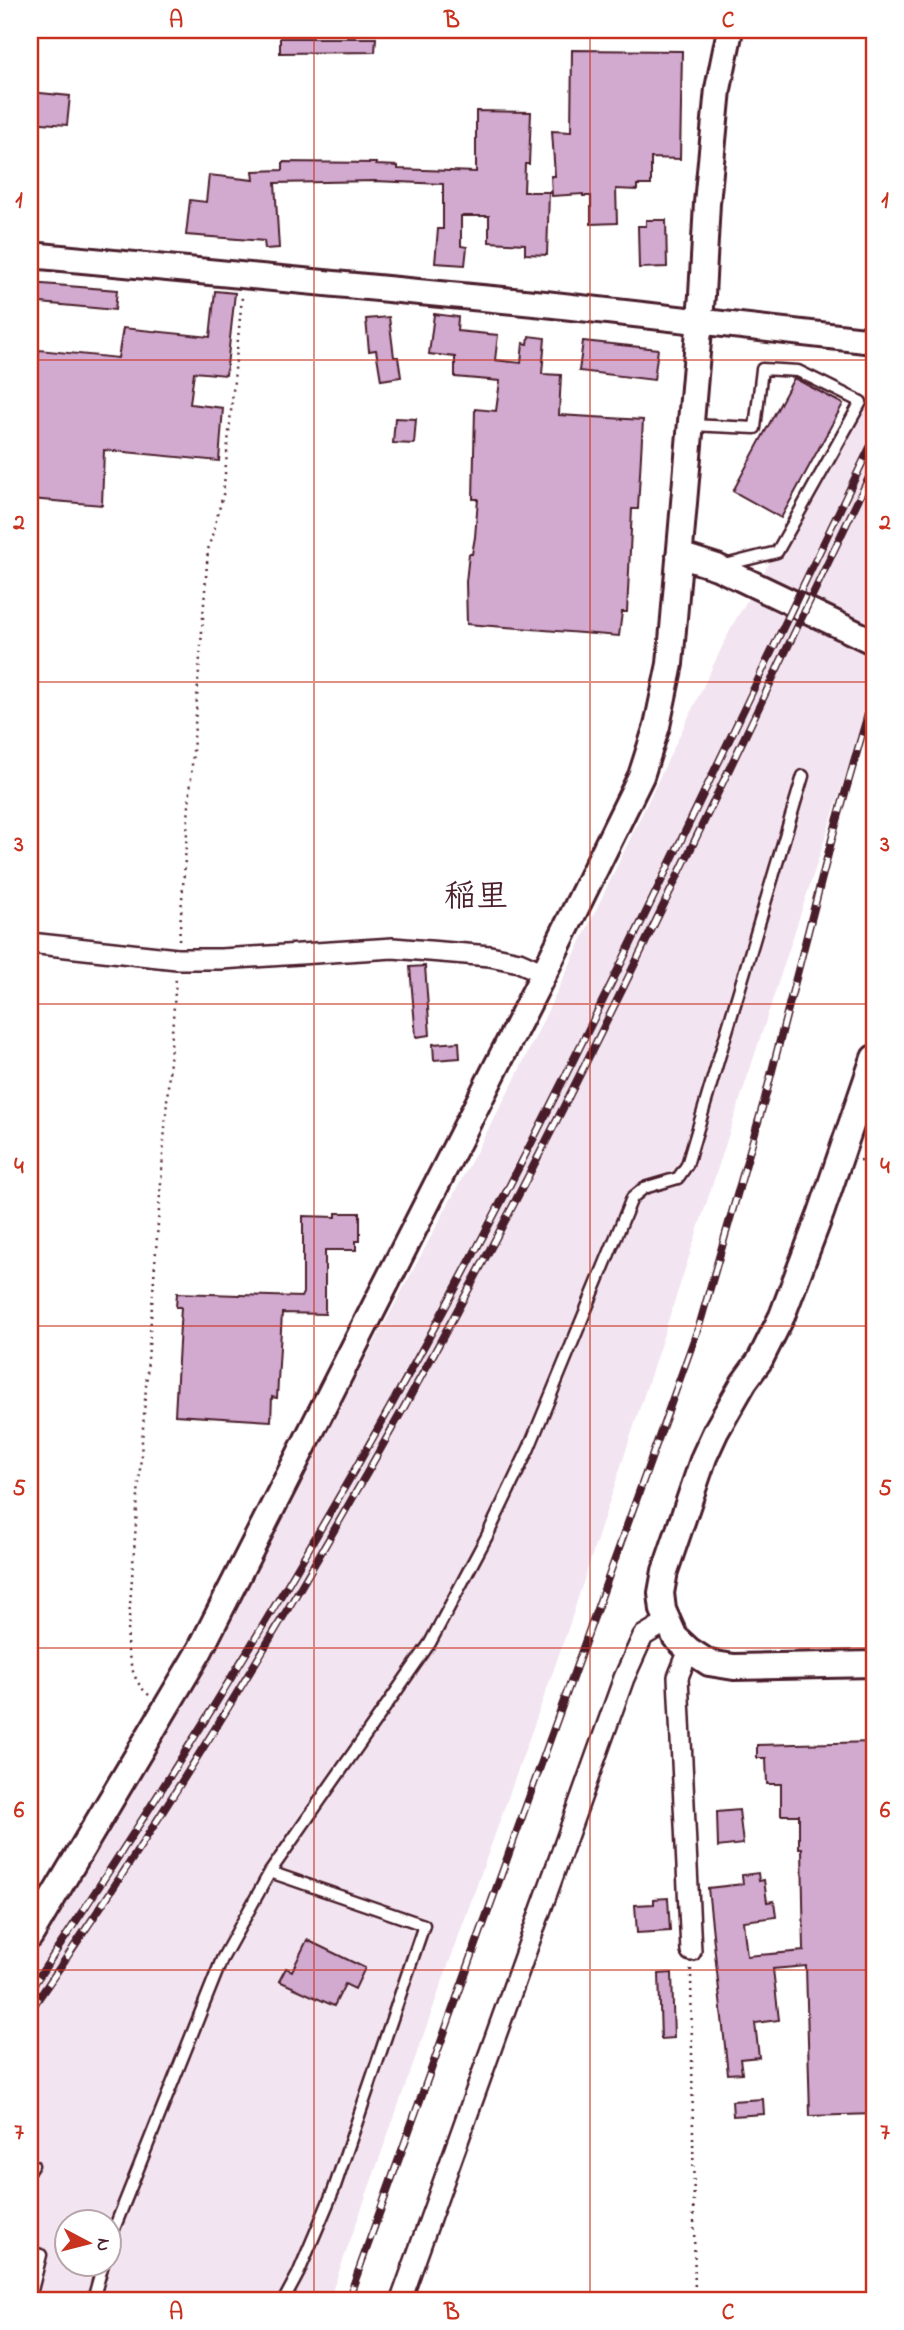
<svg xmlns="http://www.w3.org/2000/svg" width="904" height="2330" font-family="'Indie Flower','Klee One',sans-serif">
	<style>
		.built { fill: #f2e5f1; fill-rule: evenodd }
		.building { fill: #d2a9cf; stroke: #4a1f2b; stroke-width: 2 }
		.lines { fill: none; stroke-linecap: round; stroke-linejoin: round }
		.service-casing { stroke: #4a1f2b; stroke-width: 15 }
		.minor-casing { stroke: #4a1f2b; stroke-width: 24 }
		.tertiary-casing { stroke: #4a1f2b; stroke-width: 30 }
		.path { stroke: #4a1f2b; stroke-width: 2.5; stroke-dasharray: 2 5; stroke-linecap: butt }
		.service { stroke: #fff; stroke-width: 10 }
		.minor { stroke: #fff; stroke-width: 19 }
		.tertiary { stroke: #fff; stroke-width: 24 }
		.rail-casing { stroke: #4a1f2b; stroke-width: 8 }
		.rail { stroke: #fff; stroke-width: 5; stroke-dasharray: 16; stroke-linecap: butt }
		.grid { fill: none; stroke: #c8321e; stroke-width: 2; stroke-opacity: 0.55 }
		.labels { text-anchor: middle; stroke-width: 5; stroke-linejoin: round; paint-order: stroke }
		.quarter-label { font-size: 32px; font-weight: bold; fill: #4a1f2b; stroke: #fff }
		.neatline { fill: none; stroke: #c8321e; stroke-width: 2.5 }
		.grid-label { font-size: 23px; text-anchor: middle; font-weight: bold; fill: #c8321e }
	</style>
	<rect width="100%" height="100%" fill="#fff"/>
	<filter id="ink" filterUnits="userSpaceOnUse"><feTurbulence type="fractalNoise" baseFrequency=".0143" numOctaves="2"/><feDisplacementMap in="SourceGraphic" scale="14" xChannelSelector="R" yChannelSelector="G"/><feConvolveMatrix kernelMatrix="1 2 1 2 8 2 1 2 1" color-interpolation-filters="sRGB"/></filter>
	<g filter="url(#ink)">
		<!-- built -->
		<path class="built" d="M874,387V688L566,1635L329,2300H30V1950L181,1705L514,1081L733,624ZM66,2222H108V2264H66Z"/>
		<!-- building -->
		<path class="building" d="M280,38H376L375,52L280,53Z
			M572,50L682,51L680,159L651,158V185H637V190L616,189L617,223L591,224V196H583V194L552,196L551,176H555L552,131L571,132Z
			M30,92L70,96L67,125L30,122Z
			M476,111L531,112L529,164H525L524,192H549L547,255L525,254V244L489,242V216H461V246L467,247L465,265L435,263L438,229H443V184L375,181L275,183L279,248L265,249L264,241L186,235L190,200L206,202L209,175L254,180L253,171L283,170V162L376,163V165L398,166V169L476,172Z
			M646,220H666L667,267L639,268L638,226H646Z
			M30,283L117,290L115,310L30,302Z
			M215,291L235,293L226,375L194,372L190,404L223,408L219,461L104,450L102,505L30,499V373H37L39,350L118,358L123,328L210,337Z
			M434,314L458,317L457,331L498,335L495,360L521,363L523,343L528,344L529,336L545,338L542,374L561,375L559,415L643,420L638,509H632L627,612H622L619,636L467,624L466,582L469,554H472L475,537L478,499H473L475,409L496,411L500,381L455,377V357L429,354Z
			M389,317L394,357H398L401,377L381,380L376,350L369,351L366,319Z
			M583,341L658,349L654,380L579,371Z
			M794,378L843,404L781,518L733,491Z
			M395,418L416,419L414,444L393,443Z
			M425,966L430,1035L416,1037L410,967Z
			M459,1042L460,1058L434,1060L433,1044Z
			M336,1213H360V1241H356V1250H325V1314L282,1313L277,1398L272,1397L271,1421L175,1415L181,1307H176L177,1293L301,1297L303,1293V1216L336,1217Z
			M874,1742V2114L810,2116L806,1966L773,1969L779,2020L755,2023L759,2057L740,2059L742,2073L728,2074L708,1888L743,1884L742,1875L758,1873L759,1881L764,1880L767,1902L774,1901L776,1917L743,1921L747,1956L804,1951L802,1848H799V1815H781V1784H767L766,1758H757V1745Z
			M739,1810L743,1844L718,1847L717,1812Z
			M668,1898L670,1931L637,1933L635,1905L654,1904V1899Z
			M307,1940L365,1968L355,1989L345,1984L334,2006L279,1981L286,1968L292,1971Z
			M672,1973L674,2038L661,2039L659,1974Z
			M763,2099L764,2114L733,2116L732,2101Z"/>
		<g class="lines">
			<!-- service casing -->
			<g class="service-casing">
				<path id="service" d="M691,425L755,428L762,369L798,371L861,402L777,552L725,565
					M270,1872L424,1925L334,2189L298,2274L284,2300
					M30,2169L33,2165
					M108,2244L222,1959L270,1872L430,1643L487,1536L529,1448L632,1198L644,1188L678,1178L687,1165L803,776
					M30,2252L41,2255L30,2298
					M93,2300L103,2264"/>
			</g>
			<!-- minor casing -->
			<g class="minor-casing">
				<path id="minor" d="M30,943L177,959H221L393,948L490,956L519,962L544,973
					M689,1650L678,1677L691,1951
					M401,2300L624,1678L643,1636L668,1621"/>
			</g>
			<!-- tertiary casing -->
			<g class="tertiary-casing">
				<path id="tertiary" d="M30,255L545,304L874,341
					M679,555L717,567L874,642
					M874,1058L821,1213L782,1316L760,1360L744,1382L716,1431L704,1457L665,1571L661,1593L663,1610L675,1637L689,1650L709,1663L734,1667L874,1664
					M30,1936L200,1650L544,973L641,776L657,726L670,664L702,295L707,203L718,89L730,30"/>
			</g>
			<!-- path -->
			<path class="path" d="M179,940L208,550L223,495L242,297
				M860,1160L874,1161
				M149,1695C133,1682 131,1665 127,1646L176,978
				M691,1969L695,2300"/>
			<!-- service -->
			<use href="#service" class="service"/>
			<!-- minor -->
			<use href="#minor" class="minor"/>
			<!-- tertiary -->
			<use href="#tertiary" class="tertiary"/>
			<!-- rail casing -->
			<g class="rail-casing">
				<path id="rail" d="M30,1990C186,1759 331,1521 462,1276C608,1002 738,718 874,439
					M30,2011C191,1779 337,1534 471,1285C614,1018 742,740 874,467
					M348,2300L700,1323L765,1098L833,835L874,693"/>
			</g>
			<!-- rail -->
			<use href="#rail" class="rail"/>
		</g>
	</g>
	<!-- grid -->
	<path class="grid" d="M314,30V2300M590,30V2300M30,360H874M30,682H874M30,1004H874M30,1326H874M30,1648H874M30,1970H874"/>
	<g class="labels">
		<!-- quarter labels -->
		<g class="quarter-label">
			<text x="476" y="906">稲里</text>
		</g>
	</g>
	<!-- margin -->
	<rect width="904" height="2330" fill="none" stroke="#fff" stroke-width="77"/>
	<!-- north arrow -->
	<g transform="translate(88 2243) rotate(97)"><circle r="33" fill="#ffffff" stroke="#b7a5aa" stroke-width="2"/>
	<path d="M0-5L12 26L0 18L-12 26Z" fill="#c8321e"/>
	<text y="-10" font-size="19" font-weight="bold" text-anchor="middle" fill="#4a1f2b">N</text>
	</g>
	<rect x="38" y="38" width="828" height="2254" class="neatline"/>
	<g class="grid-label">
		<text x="176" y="27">A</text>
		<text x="452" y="27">B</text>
		<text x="728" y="27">C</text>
		<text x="19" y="207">1</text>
		<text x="885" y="207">1</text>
		<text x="19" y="529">2</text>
		<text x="885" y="529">2</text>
		<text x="19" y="851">3</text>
		<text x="885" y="851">3</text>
		<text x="19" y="1173">4</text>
		<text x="885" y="1173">4</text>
		<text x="19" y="1495">5</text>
		<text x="885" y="1495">5</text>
		<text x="19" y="1817">6</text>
		<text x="885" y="1817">6</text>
		<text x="19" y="2139">7</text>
		<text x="885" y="2139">7</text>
		<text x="176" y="2319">A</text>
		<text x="452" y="2319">B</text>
		<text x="728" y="2319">C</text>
	</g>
</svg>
